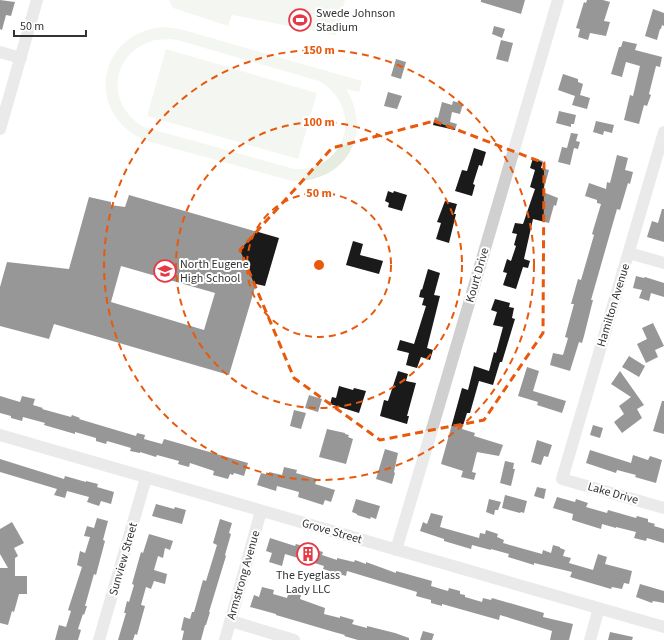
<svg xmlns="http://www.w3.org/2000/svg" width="664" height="640" font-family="'Source Sans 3',sans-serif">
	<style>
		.green { fill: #e6ecdf; fill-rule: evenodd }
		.building { fill: #1a1a1a; fill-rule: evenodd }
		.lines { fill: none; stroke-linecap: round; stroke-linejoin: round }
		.minor { stroke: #d0d0d0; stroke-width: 12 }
		.marked { fill: none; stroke: #e8590c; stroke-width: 3; stroke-dasharray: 8 5; stroke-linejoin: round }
		.ring { fill: none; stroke: #e8590c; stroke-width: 2; stroke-dasharray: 7 5 }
		.labels { text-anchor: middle; stroke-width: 4; stroke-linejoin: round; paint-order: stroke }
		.poi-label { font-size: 12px; fill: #333; stroke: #fff; text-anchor: start }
		.street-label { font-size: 12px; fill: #333; stroke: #fff }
		.centre { fill: #e8590c; stroke: #fff; stroke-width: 2 }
		.ring-label { font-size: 12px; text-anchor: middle; font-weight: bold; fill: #e8590c; stroke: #fff; stroke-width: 4; stroke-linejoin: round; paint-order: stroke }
	</style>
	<rect width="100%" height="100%" fill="#fff"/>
	<!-- green -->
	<path class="green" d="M169,0H345L336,35L232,15L228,26L173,8Z
		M162,27L180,29L362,81L359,92L346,89C374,134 345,183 292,181L147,141C85,117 95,34 162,27ZM155,40L170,39L177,40L319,81C365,108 347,172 294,169L144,127C104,104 111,52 155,40Z
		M166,49L317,93L298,159L147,116Z"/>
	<!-- building -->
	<path class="building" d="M0,0L15,2L11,16L6,15L2,30L0,29Z
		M481,0H525L521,14L481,2Z
		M587,0H603L610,2L604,21L610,22L606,36L590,33L588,40L578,37L580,29L576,28L584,2L586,3Z
		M653,9L664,13V26L662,25L661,29H660L657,40L645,36Z
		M494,26L505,29L502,38L492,34Z
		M501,40L513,43L508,62L496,59Z
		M623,41L637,44L635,50L662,57L660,67L656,66L649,94L651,95L647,106L644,105L639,124L624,120L630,95L633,96L640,66L626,62L622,77L611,74L619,47H621Z
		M396,59L406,62L401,79L391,76Z
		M563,74L578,79V82L583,84L580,95L590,98L587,109L572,105L575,96L558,90Z
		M388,92L402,96L397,109L384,106Z
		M453,101L463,104L460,114L452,112L450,122L457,124L455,130L433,125L435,117L438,118L442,102L452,105Z
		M559,111L576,115L574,124H571V127L556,123Z
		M596,121L614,125L612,133L604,131L603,135L593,132Z
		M571,133L578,134L576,141L580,142L578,149L574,148L570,165L558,162L562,147L567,148Z
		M474,148L486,152L482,166L479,165L473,184L475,185L472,196L455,191L462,170L467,171Z
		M617,155L628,158L625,170L633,172L630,184L628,183L620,210L617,209L591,300H593L584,336L582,343L579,342L570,371L550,365L553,353L563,355L568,338L565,337L574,304H571L578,279L581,280L594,235L592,234L601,204L597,203V200L585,196L589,183L606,189L607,182L610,183Z
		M533,158L543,161L541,168L549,170L543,192L558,198L556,206L554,205L549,223L533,219L524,259L530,261L528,268L523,267L516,289L503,285L507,273L503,272L507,259L511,261L516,246L514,245L517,234L512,233L515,223L523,224L535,189L530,187L535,170L530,168Z
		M388,191L393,193L394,191L407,195L402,211L388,207L389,203L385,201Z
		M129,195L279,238L265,286L256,284L229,375L54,324L49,339L0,326V287L7,262L69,269L89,197L111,202V205L125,207ZM121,266L215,293L204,330L111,302Z
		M445,201L457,204L454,214H456L449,243L436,239L441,223L437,222Z
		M662,209H664V242L647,237L652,221L658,223Z
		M353,241L363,244L360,255L383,261L379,274L346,265Z
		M428,269L440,273L434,295L440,296L427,348L433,350L430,360L421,357L417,368L406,365L409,353L397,350L400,340L414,344L426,306L422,305L424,298L419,297L421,289L422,290Z
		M636,276L644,278L645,277L664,283V297L651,293L649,301L639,298L642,290L633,288Z
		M495,299L510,303L509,307L514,308L512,318L515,319L502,362H500L493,385L479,381L470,413H467L462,429L475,433L474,436L503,445L499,456L477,452L472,472L476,473L474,480L461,477L463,471L441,464L462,388L468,390L474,366L489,371L494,352L496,353L503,327L493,325L497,312L491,310Z
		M653,323L664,346L655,350L658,357L646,363L637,344L647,339L642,328Z
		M629,356L645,366L639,377L622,367Z
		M527,367L539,371L533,391L566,401L562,413L537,405L538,402L518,396Z
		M398,371L408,374L406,381L416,383L407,416H409L407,424L380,416L384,400L388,401Z
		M620,371L644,405L637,409L642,418L622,433L614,422L624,414L619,406L631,397L611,384Z
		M339,386L353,390L354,388L366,391L359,413L330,404L332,397L336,398Z
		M309,395L322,399L318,412L305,408Z
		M0,396L20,402L22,396L35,399L33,405L43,408L42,409L71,417L72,415L80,418L79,419L136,436L137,433L145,435L144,439L162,444L164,439L248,463L244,476L234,473L233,475L230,474L228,479L213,475L214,471L190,463L189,467L178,464L179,461L157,455L156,457L140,452V453L130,451L131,448L107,441L106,444L96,441V438L75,432V434L44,425L45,423L23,417L22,421L11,418V416L0,413Z
		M662,401H664V434L653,431Z
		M294,410L306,413L301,429L290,426Z
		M593,425L603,428L600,438L590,435Z
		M327,429L345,433V434L349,435L348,437L353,439L346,464L319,457Z
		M537,440L552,445L548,457L544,456L541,465L531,462Z
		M385,449L398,453L394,472L395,473L392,484L376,479Z
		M590,450L631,463L633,455L648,460L650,456L662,460L656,483L635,477L636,475L617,470L616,473L586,463Z
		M0,459L64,479L65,476L86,482V481L98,484L97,487L114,492L111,504L101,501L99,506L87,502L89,497L67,491L65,498L54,495L57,489L0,472Z
		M505,461L514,463L513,469H515L511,486L500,483Z
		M284,467L297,470L296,473L317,479L315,484L335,490L331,502L325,500L323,505L298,497L299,492L277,486L276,491L257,485L261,473L269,475V472L282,475Z
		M537,487L546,489L544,499L534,496Z
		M505,495L527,501L524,513L521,512L520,513L502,508Z
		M557,497L575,502L576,499L588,503L586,507L607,513L608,510L636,518L637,516L648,519V522L655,524L654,526L664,529V543L647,538L646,541L634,538L636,532L616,527V528L602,524L601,529L572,520L573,514L553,508Z
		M356,499L380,506L376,519L371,517L370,519L357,515V514L352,512Z
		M489,499L501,502L498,510H495L494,515L486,512Z
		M156,504L174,509L175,507L186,510L182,524L152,516Z
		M431,513L443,516L440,527L479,538L480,533L485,534L486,530L498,534L497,537L504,540L503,543L542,554L543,550L551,553L553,545L560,547V548L565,550L563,556L571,558L569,563L593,570L598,554L607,557L605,564L632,571L629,584L624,583L622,589L612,587L611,589L570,577L572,572L534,563V565L508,557L509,554L491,549V550L472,545L471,549L444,541V539L420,531L423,522L427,524Z
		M97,518L108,521L103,540L105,541L96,575L94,574L85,606H87L84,615L83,614L78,629L81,630L78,640H55L59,625L66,627L71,611L68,610L82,567L77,565L80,551L85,553L90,537L84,536L87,526L94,528Z
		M220,519L232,523L229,533L231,534L225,555L226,556L209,612H210L206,625H205L201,640H182L184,631L181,630L184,617L190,619L192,612H194L203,580L206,581L217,545L213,543Z
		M12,522L24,543L14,548L18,556L15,558V576H27V594H19L14,612L12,611L8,625L0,623V568H8L0,554V529Z
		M149,534L173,541L170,550L165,548L163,558L158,556L154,570L167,574L165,584L154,581L151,589L146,587L141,605L145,606L137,635L135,634L133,640H118L126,613H124L127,601L129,602L134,585L132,584L141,552L143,553Z
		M270,538L295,546L296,544L323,552L322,555L337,560V558L354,562L355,560L366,564V562L396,573V571L432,581L431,586L448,591L449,588L460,591V594L465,595V597L482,602L483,598L491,600L492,598L544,613L543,617L573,624L569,640H550L552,631L500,615L499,620L442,604V606L431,603V600L416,596L417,592L347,571L346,576L323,569L324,566L285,554L282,566L269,562L272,553L266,551Z
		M640,584L664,591V603L653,601L652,603L636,597Z
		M262,587L274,590L273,594L287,598L289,592L301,595L300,599L325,608L324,614L340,618V616L354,620L352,624L367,628V626L395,633L409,638V640H358L344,636L345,635L334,632L276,615V614L250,607L254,595L259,597Z
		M423,631L434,634L432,640H420Z
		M610,632L633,637L632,640H608Z"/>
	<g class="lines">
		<!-- minor -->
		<path class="minor" d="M0,52L21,58
			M0,129L37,0
			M664,132L562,479L664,508
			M629,253L664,263
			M0,435L664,627
			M396,550L425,453L558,0
			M231,621L294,640
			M99,640L146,478
			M225,640L261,511
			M590,640L599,608"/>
	</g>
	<!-- marked area -->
	<path d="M0 0H664V640H0ZM434,121L544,163L543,333L484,420L380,440L294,378L240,250L332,148Z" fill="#fff" fill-opacity=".55" fill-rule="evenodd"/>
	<path class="marked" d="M434,121L544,163L543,333L484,420L380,440L294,378L240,250L332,148Z"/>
	<!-- distance rings -->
	<g class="ring">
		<circle cx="319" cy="265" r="72"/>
		<circle cx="319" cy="265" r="143"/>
		<circle cx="319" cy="265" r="215"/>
	</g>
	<!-- icons -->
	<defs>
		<g id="stadium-ring" transform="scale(1.15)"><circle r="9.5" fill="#fff" stroke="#e63946" stroke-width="1.5"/><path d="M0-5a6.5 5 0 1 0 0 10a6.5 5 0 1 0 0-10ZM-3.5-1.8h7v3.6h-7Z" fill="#e63946"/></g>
		<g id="school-ring" transform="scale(1.15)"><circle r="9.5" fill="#fff" stroke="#e63946" stroke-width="1.5"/><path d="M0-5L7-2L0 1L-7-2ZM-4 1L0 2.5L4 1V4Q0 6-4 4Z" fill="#e63946"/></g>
		<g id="building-ring" transform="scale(1.15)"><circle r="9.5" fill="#fff" stroke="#e63946" stroke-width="1.5"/><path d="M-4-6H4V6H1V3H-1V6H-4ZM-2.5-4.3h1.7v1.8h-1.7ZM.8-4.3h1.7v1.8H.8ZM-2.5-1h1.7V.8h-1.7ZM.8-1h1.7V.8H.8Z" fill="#e63946"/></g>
	</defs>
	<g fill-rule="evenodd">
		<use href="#stadium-ring" x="300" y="20"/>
		<use href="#school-ring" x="165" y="271"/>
		<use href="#building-ring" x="308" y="554"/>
	</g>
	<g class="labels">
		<!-- poi labels -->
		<g class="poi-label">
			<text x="316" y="17">Swede Johnson<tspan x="316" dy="14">Stadium</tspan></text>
			<text x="180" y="268">North Eugene<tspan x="180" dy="14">High School</tspan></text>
			<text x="308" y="579" text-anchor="middle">The Eyeglass<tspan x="308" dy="14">Lady LLC</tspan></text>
		</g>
		<!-- street labels -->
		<g class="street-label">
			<text transform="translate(477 275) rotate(-74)" y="4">Kourt Drive</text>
			<text transform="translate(613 305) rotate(-73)" y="4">Hamilton Avenue</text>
			<text transform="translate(613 493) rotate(16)" y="4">Lake Drive</text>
			<text transform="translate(332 531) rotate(16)" y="4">Grove Street</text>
			<text transform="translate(123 559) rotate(-74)" y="4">Sunview Street</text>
			<text transform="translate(243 575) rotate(-74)" y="4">Armstrong Avenue</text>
		</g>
	</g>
	<circle cx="319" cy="265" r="6" class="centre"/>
	<g class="ring-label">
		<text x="319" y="54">150 m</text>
		<text x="319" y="126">100 m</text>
		<text x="319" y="197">50 m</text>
	</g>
	<!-- scale -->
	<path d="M14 30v6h72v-6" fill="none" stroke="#333333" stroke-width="2"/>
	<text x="20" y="30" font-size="12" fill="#333333" stroke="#ffffff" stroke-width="3" paint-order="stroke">50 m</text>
</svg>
